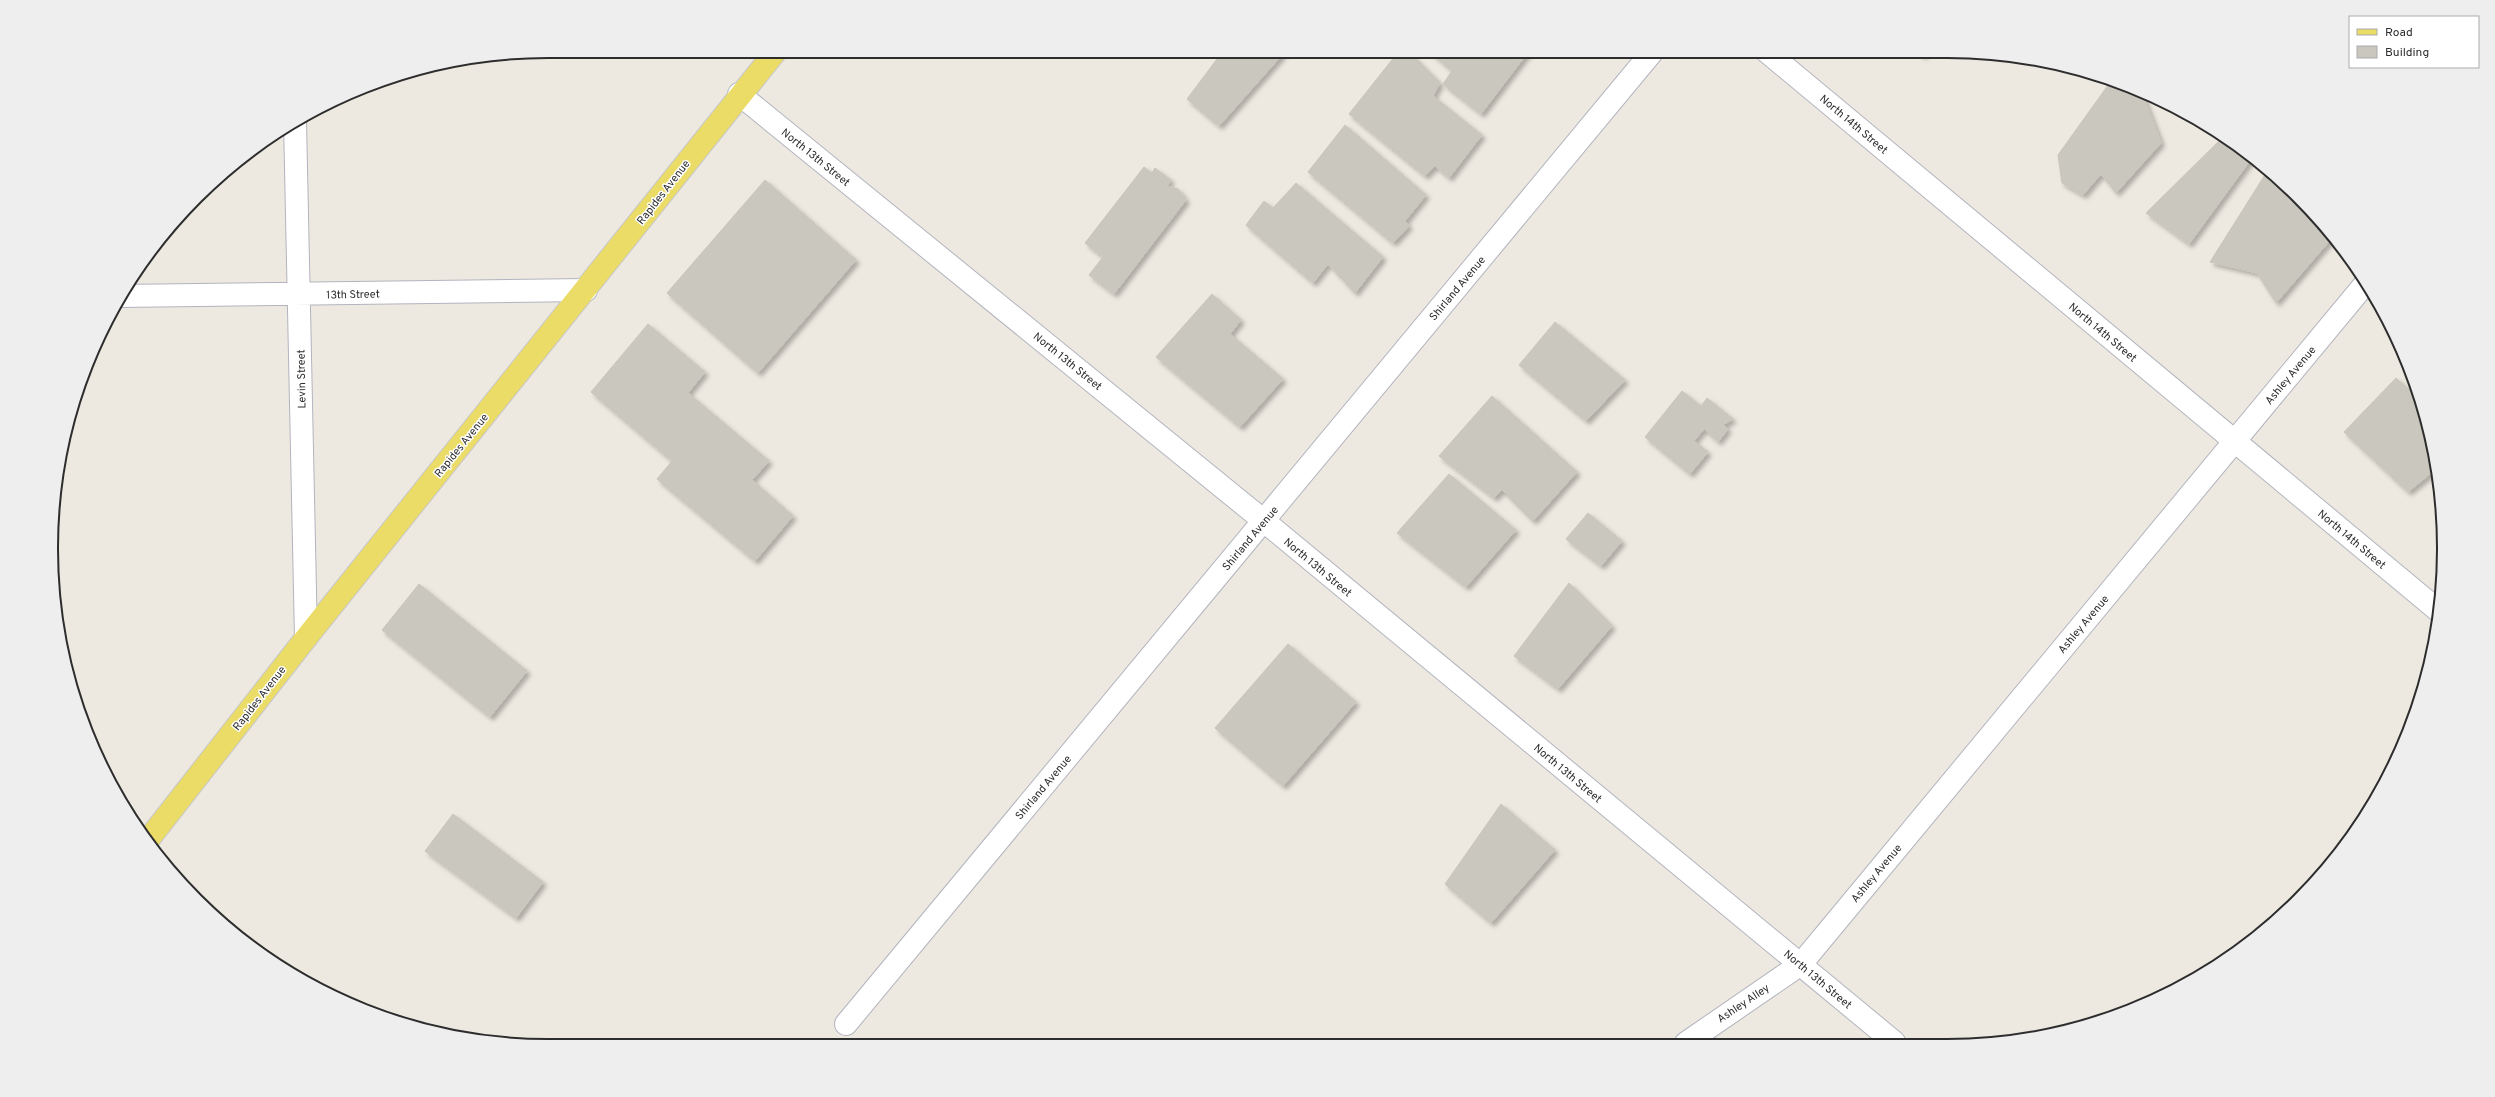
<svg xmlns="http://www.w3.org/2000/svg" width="2495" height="1097" font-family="Overpass,sans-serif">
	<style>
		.building { fill: #c9c7be; stroke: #c9c5b9; filter: url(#shadow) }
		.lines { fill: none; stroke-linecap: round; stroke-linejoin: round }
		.minor-casing { stroke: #b3b4bf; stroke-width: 24 }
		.major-casing { stroke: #c8c8c8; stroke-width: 24 }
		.minor { stroke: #fff; stroke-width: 22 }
		.major { stroke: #ebdc67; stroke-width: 22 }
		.labels { text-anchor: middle; stroke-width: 3; stroke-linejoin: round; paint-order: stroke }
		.street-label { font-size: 11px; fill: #2d2d2d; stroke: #fff }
		.rim { fill: none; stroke: #2d2d2d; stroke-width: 2 }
	</style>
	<defs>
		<filter id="shadow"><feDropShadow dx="3.5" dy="3.5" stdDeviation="2" flood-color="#0004"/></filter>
	</defs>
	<rect width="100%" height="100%" fill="#ede9e0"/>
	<!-- building -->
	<path class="building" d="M1223,51H1280L1283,54L1219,126L1187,99Z
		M1399,51H1408L1440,83L1433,96L1482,135L1449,178L1435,166L1425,176L1349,114Z
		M1429,51H1529L1481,114L1443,84L1452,71Z
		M1916,51H1926L1923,56Z
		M2111,81L2143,96L2161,143L2116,193L2101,174L2083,195L2062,183L2058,155Z
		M1345,125L1426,195L1405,221L1409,226L1393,243L1308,172Z
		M2223,137L2252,158L2189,244L2146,213Z
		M1144,167L1152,173L1155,168L1171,180L1167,186L1178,189L1186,200L1114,294L1089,275L1103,257L1085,243Z
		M2268,170L2333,237L2276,303L2257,273L2210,262Z
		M765,180L856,260L758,373L667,293Z
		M1296,183L1383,257L1355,293L1328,264L1313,283L1246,225L1264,201L1273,208Z
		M1212,294L1241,320L1230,334L1283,379L1240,427L1156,357Z
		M1555,322L1625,380L1586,421L1519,365Z
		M648,324L705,372L688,393L769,461L752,480L793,516L755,561L657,479L672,461L591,392Z
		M2396,378L2419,398L2427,420L2435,470L2408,492L2344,432Z
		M1682,391L1701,406L1707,398L1733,419L1723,425L1728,429L1718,442L1704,429L1694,441L1708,452L1690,474L1645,437Z
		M1492,396L1577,472L1533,521L1502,490L1494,498L1439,456Z
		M1449,474L1516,530L1466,587L1397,533Z
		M1588,513L1622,541L1601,566L1566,539Z
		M1569,583L1612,626L1558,689L1514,656Z
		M419,584L527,671L490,717L382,630Z
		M1288,644L1356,702L1283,786L1215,728Z
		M1501,804L1555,850L1491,923L1445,884Z
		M453,814L543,882L516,918L425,851Z"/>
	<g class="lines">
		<!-- minor casing -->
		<g class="minor-casing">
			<path id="minor" d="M1766,51L2440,612
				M739,94L1264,521L1894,1042
				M295,121L306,638
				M120,296L586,290
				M846,1024L1653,51
				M1686,1043L1801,964L2365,284"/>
		</g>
		<!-- major casing -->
		<g class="major-casing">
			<path id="major" d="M148,840L306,638L776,51"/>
		</g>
		<!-- minor -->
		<use href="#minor" class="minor"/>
		<!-- major -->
		<use href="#major" class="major"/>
	</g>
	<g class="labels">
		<!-- street labels -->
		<g class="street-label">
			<text transform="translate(1854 124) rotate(40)" y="4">North 14th Street</text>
			<text transform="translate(816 157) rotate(39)" y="4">North 13th Street</text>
			<text transform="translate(663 192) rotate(-52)" y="4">Rapides Avenue</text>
			<text transform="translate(1457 288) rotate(-50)" y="4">Shirland Avenue</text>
			<text transform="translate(353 294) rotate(-1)" y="4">13th Street</text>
			<text transform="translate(2103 332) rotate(40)" y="4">North 14th Street</text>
			<text transform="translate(1068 361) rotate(39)" y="4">North 13th Street</text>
			<text transform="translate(2290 375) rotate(-50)" y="4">Ashley Avenue</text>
			<text transform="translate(301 379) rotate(-91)" y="4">Levin Street</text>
			<text transform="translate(461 445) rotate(-51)" y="4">Rapides Avenue</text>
			<text transform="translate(1250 538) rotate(-50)" y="4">Shirland Avenue</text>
			<text transform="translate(2352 539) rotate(40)" y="4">North 14th Street</text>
			<text transform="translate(1318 567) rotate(40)" y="4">North 13th Street</text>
			<text transform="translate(2083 624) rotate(-50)" y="4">Ashley Avenue</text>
			<text transform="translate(259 698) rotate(-52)" y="4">Rapides Avenue</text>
			<text transform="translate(1568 773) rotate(40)" y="4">North 13th Street</text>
			<text transform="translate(1043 787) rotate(-50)" y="4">Shirland Avenue</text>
			<text transform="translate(1876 873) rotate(-50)" y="4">Ashley Avenue</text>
			<text transform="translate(1818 979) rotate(40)" y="4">North 13th Street</text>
			<text transform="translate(1743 1003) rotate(-34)" y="4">Ashley Alley</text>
		</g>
	</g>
	<!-- crop -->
	<path d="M0 0H2495V1097H0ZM548 58H1947A490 490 0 0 1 2437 548V549A490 490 0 0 1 1947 1039H548A490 490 0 0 1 58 549V548A490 490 0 0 1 548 58Z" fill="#eee" fill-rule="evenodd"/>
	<path class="rim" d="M548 58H1947A490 490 0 0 1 2437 548V549A490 490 0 0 1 1947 1039H548A490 490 0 0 1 58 549V548A490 490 0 0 1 548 58Z"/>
	<!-- legend -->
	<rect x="2349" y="16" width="130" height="52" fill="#ffffff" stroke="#ababab"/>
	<rect x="2357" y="29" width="20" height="6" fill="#ebdc67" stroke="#ababab"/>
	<text x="2385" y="36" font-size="12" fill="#2d2d2d">Road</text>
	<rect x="2357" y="46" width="20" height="12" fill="#c9c7be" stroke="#ababab"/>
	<text x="2385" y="56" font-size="12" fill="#2d2d2d">Building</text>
</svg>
